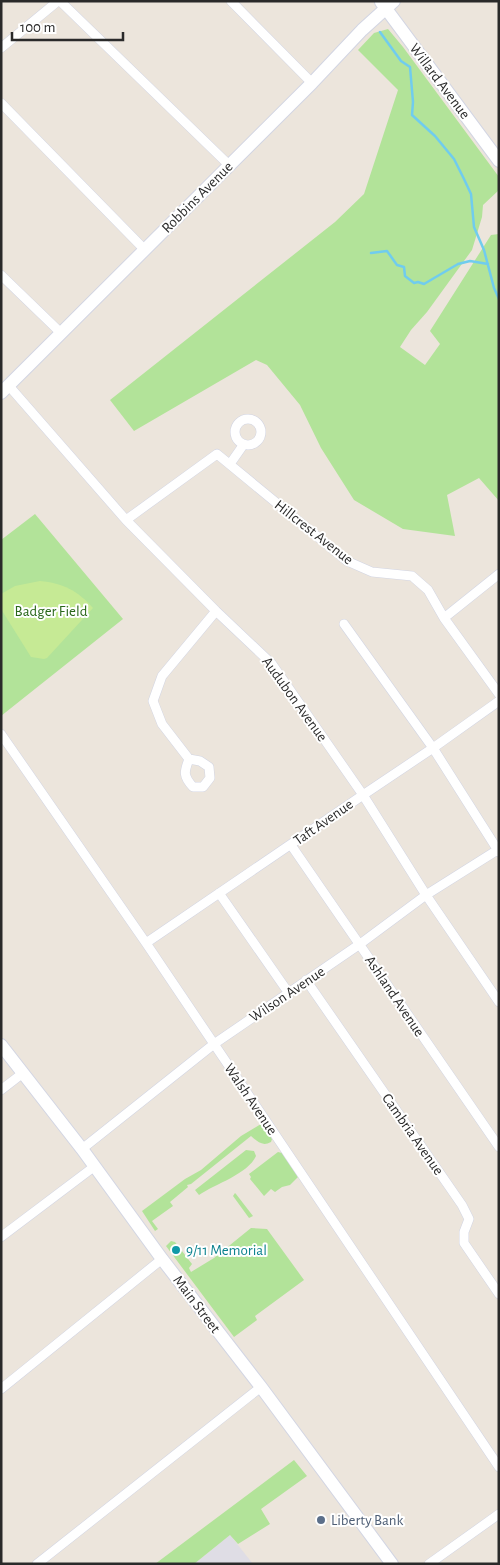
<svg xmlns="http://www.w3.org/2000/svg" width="500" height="1565" font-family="'Alegreya Sans',sans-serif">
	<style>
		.industrial { fill: #dfdde5 }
		.green { fill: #b2e399 }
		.pitch { fill: #c6ea95 }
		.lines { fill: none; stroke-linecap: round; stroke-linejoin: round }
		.stream { stroke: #70ccee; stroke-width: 2.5 }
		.street-casing { stroke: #d2d5e3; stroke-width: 10 }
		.secondary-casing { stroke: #d2d5e3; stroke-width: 14 }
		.street { stroke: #fff; stroke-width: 9 }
		.secondary { stroke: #fff; stroke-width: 12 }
		.culture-dot { fill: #0f9aa8; stroke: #fff; stroke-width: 2 }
		.service-dot { fill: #5c6f8a; stroke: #fff; stroke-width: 2 }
		.labels { text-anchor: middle; stroke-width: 4; stroke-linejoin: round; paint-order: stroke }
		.street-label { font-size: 15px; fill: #2a2a2a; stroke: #fff }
		.park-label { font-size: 15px; fill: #2a671a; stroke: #fff }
		.culture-label { font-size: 15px; fill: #0d838f; stroke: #fff; text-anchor: start }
		.service-label { font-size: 15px; fill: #4e5e75; stroke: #fff; text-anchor: start }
	</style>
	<rect width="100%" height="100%" fill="#ece5dc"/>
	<!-- industrial -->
	<path class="industrial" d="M230,1535L253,1564H194Z"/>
	<!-- green -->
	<path class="green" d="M388,29L403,47L499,177V190L483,205L482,217L472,250L427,312L411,330L400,347L425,365L440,344L430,331L491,235L499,234V501L479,478L447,495L455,536L403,529L354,500L321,448L300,405L267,365L256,360L134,431L110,400L335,222L364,194L398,90L358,50L374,33Z
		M35,514L123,619L1,716V540Z
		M261,1124L272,1139L271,1142C262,1147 257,1141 251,1136L191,1184L187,1185L188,1187L170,1202L173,1206L152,1221L158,1229L155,1231L142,1211L185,1179L201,1170L241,1136Z
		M246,1150L254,1151L256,1156C248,1174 215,1184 199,1195L195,1190Z
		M278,1152L282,1153L298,1177L290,1185L282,1187L275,1192L271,1189L264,1196L250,1179L251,1177L249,1174Z
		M235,1193L236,1194L253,1216L249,1218L233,1196Z
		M251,1228L267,1229L304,1280L255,1316L257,1320L234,1337L166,1246L171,1241L175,1242L192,1264L189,1268L191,1272L214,1258Z
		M294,1460L307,1476L261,1509L270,1524L238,1544L230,1535L194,1564H155Z"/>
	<!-- pitch -->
	<path class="pitch" d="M40,581C63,583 78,591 93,608L47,658L44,659L31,657L1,609V594L15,586Z"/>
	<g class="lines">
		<!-- stream -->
		<path class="stream" d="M380,32L401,61L410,67L413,102L412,115L435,136L454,159L464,179L471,194L474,227L484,250L494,288L499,299
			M371,253L387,251L397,265L404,267L405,276L414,283L418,282L424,284L458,264L470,261L488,264"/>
		<!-- street casing -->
		<g class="street-casing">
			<path id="street" d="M60,1L229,165
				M231,1L312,83
				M1,48L58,1
				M1,103L145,250
				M1,275L61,333
				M9,386L126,520L216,611L272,664L363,795L426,895L499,1002
				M235 432a13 13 0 1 1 26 0a13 13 0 1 1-26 0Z
				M230,464L244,444
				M126,520L217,454L347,561L372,572L412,576L428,590L444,618L499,694
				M444,618L499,574
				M344,624L433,748L499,852
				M1,734L146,943L499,1467
				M189,759C184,772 183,776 193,787H203L210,778L209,767L200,761L189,759L162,724L153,701L162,676L216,611
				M291,845L499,1147
				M219,893L288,992
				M146,943L363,795L433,748L499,701
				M306,980L462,1205L469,1219L464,1232V1243L499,1294
				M1,1090L23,1073
				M82,1149L214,1044L360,944L426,895L499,849
				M1,1237L95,1166
				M1,1389L162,1259
				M37,1564L261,1387
				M429,1564L499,1514"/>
		</g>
		<!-- secondary casing -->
		<g class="secondary-casing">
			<path id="secondary" d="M381,2L499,161
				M1,393L312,83L362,30L394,1
				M1,1045L82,1149L162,1259L261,1387L392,1564"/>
		</g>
		<!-- street -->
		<use href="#street" class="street"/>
		<!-- secondary -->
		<use href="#secondary" class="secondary"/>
	</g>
	<!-- markers -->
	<circle class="culture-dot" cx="176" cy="1250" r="5"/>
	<circle class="service-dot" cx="321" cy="1520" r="5"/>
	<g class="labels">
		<!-- street labels -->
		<g class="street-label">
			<text transform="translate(440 81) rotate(53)" y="5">Willard Avenue</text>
			<text transform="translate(197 197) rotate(-45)" y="5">Robbins Avenue</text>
			<text transform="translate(314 532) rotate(38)" y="5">Hillcrest Avenue</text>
			<text transform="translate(295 699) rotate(54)" y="5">Audubon Avenue</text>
			<text transform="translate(323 822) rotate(-35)" y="5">Taft Avenue</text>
			<text transform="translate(287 994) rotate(-34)" y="5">Wilson Avenue</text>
			<text transform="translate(395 996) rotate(56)" y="5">Ashland Avenue</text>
			<text transform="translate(251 1099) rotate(56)" y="5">Walsh Avenue</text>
			<text transform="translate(413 1134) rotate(55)" y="5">Cambria Avenue</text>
			<text transform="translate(197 1304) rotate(53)" y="5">Main Street</text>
		</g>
		<!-- park labels -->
		<g class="park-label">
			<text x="51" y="616">Badger Field</text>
		</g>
		<!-- culture labels -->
		<g class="culture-label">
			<text x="186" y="1255">9/11 Memorial</text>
		</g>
		<!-- service labels -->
		<g class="service-label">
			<text x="331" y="1525">Liberty Bank</text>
		</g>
	</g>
	<!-- border -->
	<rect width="500" height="1565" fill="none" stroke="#2a2a2a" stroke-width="5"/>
	<!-- scale -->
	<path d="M12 32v8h111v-8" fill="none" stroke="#2a2a2a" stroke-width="2.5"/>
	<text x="20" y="32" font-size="15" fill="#2a2a2a" stroke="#ffffff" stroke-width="4" paint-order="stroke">100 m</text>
</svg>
